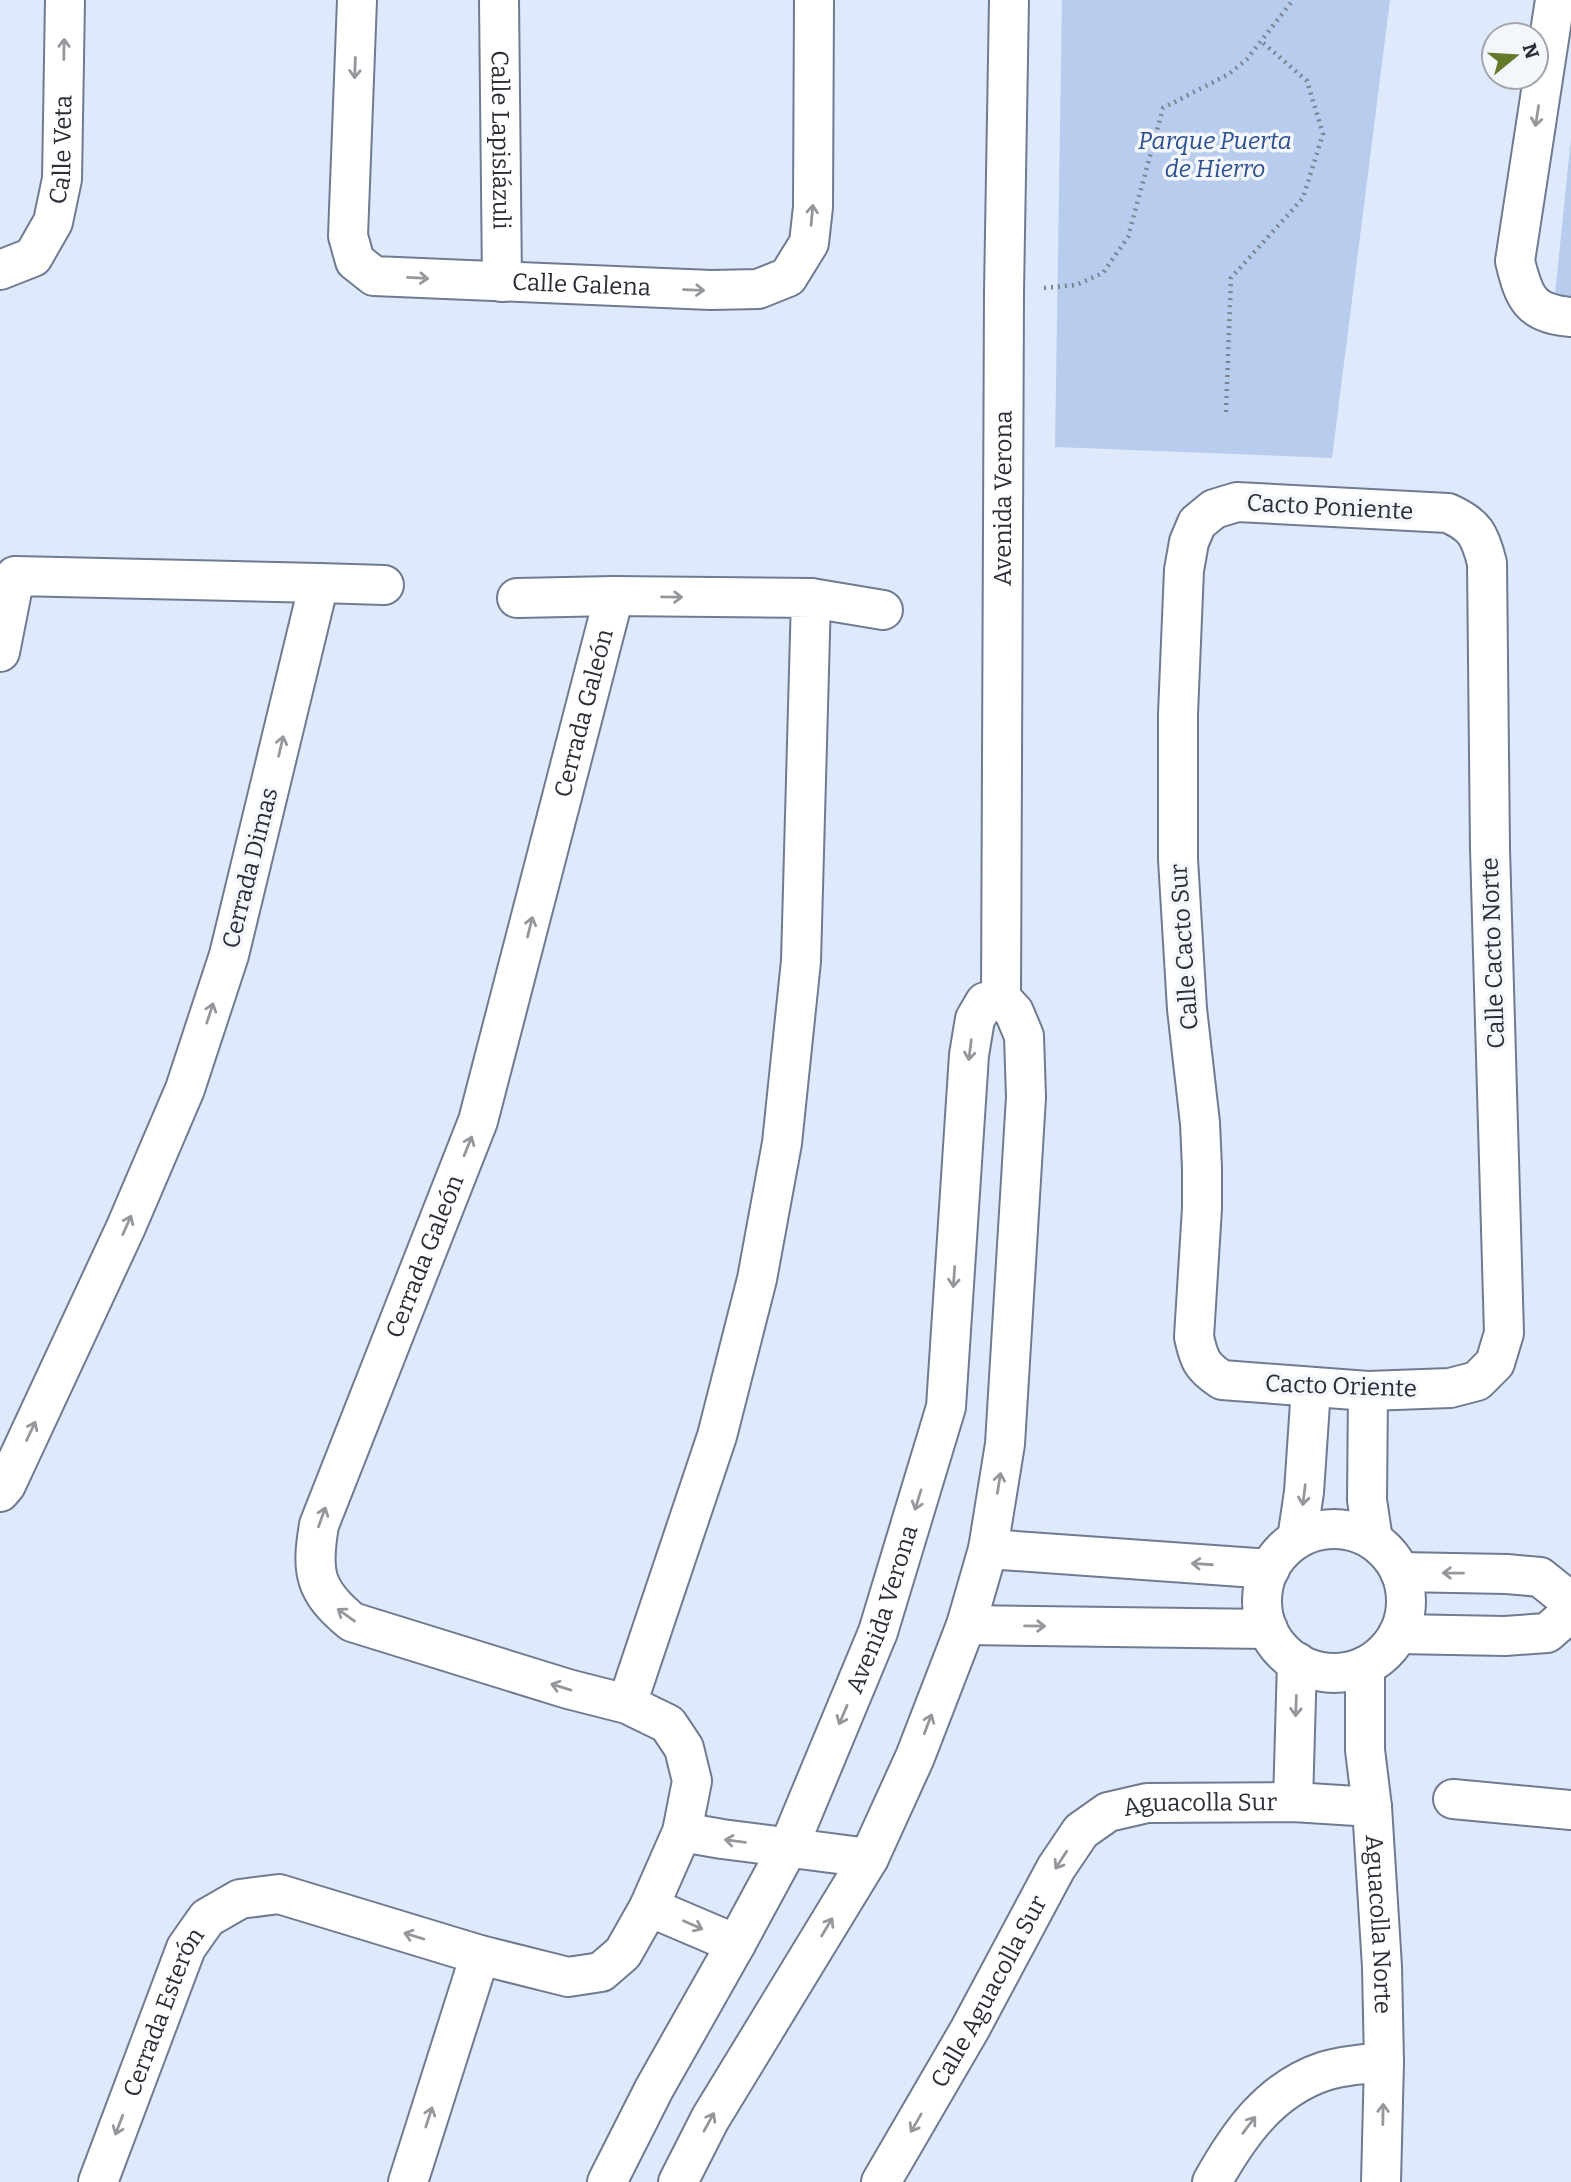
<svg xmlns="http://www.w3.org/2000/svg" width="1571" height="2182" font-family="Bitter,serif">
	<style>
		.green { fill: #b8ccee }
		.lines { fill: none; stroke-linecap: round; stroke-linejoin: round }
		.street-casing { stroke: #6f7b90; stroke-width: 42 }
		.secondary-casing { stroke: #6f7b90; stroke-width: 42 }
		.path { stroke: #7c8491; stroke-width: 4.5; stroke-dasharray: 2 5; stroke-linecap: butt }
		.street { stroke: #fff; stroke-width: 38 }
		.secondary { stroke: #fff; stroke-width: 38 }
		.oneway { stroke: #94979c }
		.labels { text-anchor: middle; stroke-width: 7; stroke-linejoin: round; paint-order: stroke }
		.street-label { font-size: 24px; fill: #2a2f38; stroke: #f3f6fa }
		.park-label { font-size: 24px; font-style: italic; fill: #2c4f91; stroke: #f3f6fa }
	</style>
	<rect width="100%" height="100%" fill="#dee9fc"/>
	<!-- green -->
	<path class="green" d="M1062,0H1390L1332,458L1055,447Z
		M1571,138V311L1555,294Z"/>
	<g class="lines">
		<!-- street casing -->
		<g class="street-casing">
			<g id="street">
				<path id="s1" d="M357,0L348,236L355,261L374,276L711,290L758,289L788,277L809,243L813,207L814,0"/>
				<path id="s2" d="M499,0L502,282"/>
				<path d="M1555,0L1515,261C1524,298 1530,314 1571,317"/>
				<path id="s3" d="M0,270L33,257L53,222L62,179L65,0"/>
				<path d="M1237,502L1448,513C1475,525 1480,535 1487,563L1490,849L1504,1333L1495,1363L1477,1381L1450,1388L1368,1391L1222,1380C1202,1367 1199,1360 1194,1337L1202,1208V1168L1200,1123L1187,1009L1178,859V714L1184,570L1189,542L1197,523L1214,509Z"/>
				<path d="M319,583L384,585"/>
				<path d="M517,598L614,596"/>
				<path d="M811,598L883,610"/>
				<path d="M0,652L15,576L319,583L229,955L185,1089L126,1227L6,1485L0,1492"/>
				<path d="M1368,1391L1367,1500L1373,1540"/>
				<circle cx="1334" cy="1601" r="72"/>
				<path d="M1297,1539L1304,1492L1311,1388"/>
				<path d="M988,1549L1270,1569"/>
				<path d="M1400,1572L1507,1574L1540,1577L1571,1602"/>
				<path d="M966,1625L1268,1629"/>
				<path d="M1398,1634L1505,1636L1547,1633L1571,1612"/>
				<path id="s4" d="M1365,1666V1750L1372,1807L1382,1967L1384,2062L1381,2182"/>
				<path d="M1453,1799L1571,1810"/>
				<path d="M1293,1802L1297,1662"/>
				<path d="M682,1832L722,1839L869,1858"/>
				<path d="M649,1907L736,1944"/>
				<path id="s5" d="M98,2182L186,1948L207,1918L240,1899L279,1894L480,1955L568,1977L601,1972L623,1953L649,1907L682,1832L692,1781L684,1748L668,1724L627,1704L568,1689L352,1622C314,1591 311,1572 319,1525L478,1121L614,596L811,598L801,961L782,1143L757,1279L717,1436L627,1704"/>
				<path d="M408,2182L480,1955"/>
				<path id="s6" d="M881,2182L970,2029L1056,1868L1081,1831L1108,1812L1147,1803L1293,1802L1372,1807"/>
				<path d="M1212,2182C1239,2134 1270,2089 1325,2071C1344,2065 1365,2064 1384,2062"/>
			</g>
		</g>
		<!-- secondary casing -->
		<g class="secondary-casing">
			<g id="secondary">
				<path id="s7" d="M607,2182L654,2089L736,1944L789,1846L878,1632L946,1407L969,1055L975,1019L985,1002L1001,998"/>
				<path id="s8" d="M678,2182L710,2119L869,1858L915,1757L966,1625L988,1549L1005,1444L1026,1097L1024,1036L1014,1012L1001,998L1004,292L1009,0"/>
			</g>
		</g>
		<!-- path -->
		<path class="path" d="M1044,288L1076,285L1103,273L1128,237L1163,108L1229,74L1247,59L1293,0
			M1226,412L1231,278L1303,198L1323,134L1307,81L1261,41"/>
		<!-- street -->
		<use href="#street" class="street"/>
		<!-- secondary -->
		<use href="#secondary" class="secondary"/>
	</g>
	<!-- one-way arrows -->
	<defs><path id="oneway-shaft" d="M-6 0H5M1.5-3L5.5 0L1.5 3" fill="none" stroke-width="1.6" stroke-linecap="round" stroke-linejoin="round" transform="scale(1.75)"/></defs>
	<g class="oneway">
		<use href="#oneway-shaft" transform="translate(64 49) rotate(-89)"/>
		<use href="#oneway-shaft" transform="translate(355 68) rotate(92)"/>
		<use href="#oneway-shaft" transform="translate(1537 116) rotate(99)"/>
		<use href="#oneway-shaft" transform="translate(812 215) rotate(-85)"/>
		<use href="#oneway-shaft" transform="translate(418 278) rotate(3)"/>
		<use href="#oneway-shaft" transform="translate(694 290) rotate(2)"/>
		<use href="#oneway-shaft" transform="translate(672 597) rotate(1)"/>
		<use href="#oneway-shaft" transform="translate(281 746) rotate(-77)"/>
		<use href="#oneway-shaft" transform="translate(530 927) rotate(-76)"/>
		<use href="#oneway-shaft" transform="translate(210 1013) rotate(-72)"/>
		<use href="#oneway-shaft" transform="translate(970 1050) rotate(97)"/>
		<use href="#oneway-shaft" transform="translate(468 1146) rotate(-68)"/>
		<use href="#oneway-shaft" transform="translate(127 1225) rotate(-66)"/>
		<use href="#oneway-shaft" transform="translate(954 1277) rotate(94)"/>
		<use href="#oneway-shaft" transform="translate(31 1431) rotate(-65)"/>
		<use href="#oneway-shaft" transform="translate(999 1483) rotate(-81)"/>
		<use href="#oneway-shaft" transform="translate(1304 1495) rotate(97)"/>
		<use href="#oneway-shaft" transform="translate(918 1500) rotate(107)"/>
		<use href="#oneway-shaft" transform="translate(322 1517) rotate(-70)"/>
		<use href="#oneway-shaft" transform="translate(1202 1564) rotate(-176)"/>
		<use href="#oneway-shaft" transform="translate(1453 1573) rotate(-179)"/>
		<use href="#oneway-shaft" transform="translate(346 1615) rotate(-144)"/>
		<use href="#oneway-shaft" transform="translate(1035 1626) rotate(1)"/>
		<use href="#oneway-shaft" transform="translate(561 1687) rotate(-163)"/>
		<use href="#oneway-shaft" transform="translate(1296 1706) rotate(92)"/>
		<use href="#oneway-shaft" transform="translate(843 1715) rotate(113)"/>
		<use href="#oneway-shaft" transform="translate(928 1724) rotate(-69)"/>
		<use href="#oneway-shaft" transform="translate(735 1841) rotate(-173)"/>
		<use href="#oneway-shaft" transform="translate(1061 1860) rotate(123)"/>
		<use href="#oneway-shaft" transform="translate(693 1925) rotate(24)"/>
		<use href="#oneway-shaft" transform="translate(827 1927) rotate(-59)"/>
		<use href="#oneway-shaft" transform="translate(414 1936) rotate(-163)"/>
		<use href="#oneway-shaft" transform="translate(1383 2114) rotate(-89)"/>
		<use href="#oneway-shaft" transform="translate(429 2117) rotate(-72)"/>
		<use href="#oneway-shaft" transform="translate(709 2122) rotate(-61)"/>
		<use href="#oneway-shaft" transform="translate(916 2123) rotate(120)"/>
		<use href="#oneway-shaft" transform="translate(119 2125) rotate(111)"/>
		<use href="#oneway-shaft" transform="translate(1249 2125) rotate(-53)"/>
	</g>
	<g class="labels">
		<!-- street labels -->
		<g class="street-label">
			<text dy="8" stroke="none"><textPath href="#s2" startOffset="140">Calle Lapislázuli</textPath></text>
			<text dy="8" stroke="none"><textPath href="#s3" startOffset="149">Calle Veta</textPath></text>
			<text dy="8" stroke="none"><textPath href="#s1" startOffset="494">Calle Galena</textPath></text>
			<text dy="8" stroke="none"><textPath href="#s8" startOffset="1768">Avenida Verona</textPath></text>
			<text transform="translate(1330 507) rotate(3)" y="8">Cacto Poniente</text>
			<text dy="8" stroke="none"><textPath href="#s5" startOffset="2275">Cerrada Galeón</textPath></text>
			<text transform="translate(250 868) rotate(-76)" y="8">Cerrada Dimas</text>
			<text transform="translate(1184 947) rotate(-94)" y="8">Calle Cacto Sur</text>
			<text transform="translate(1493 953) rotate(-92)" y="8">Calle Cacto Norte</text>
			<text dy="8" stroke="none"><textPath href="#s5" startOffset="1708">Cerrada Galeón</textPath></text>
			<text transform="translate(1341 1386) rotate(2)" y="8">Cacto Oriente</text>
			<text dy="8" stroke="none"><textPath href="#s7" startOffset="637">Avenida Verona</textPath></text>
			<text dy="8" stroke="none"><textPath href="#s6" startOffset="530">Aguacolla Sur</textPath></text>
			<text dy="8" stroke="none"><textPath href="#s4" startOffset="259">Aguacolla Norte</textPath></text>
			<text dy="8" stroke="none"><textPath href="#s6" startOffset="219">Calle Aguacolla Sur</textPath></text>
			<text dy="8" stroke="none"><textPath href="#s5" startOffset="182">Cerrada Esterón</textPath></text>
		</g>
		<!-- park labels -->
		<g class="park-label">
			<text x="1215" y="149">Parque Puerta<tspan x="1215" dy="28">de Hierro</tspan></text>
		</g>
	</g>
	<!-- north arrow -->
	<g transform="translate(1515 56) rotate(72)"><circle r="33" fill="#f3f6fa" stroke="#a3a6ac" stroke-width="2"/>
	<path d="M0-5L12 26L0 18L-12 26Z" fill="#65792a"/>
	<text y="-10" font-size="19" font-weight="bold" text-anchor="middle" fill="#2a2f38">N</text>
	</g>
</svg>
